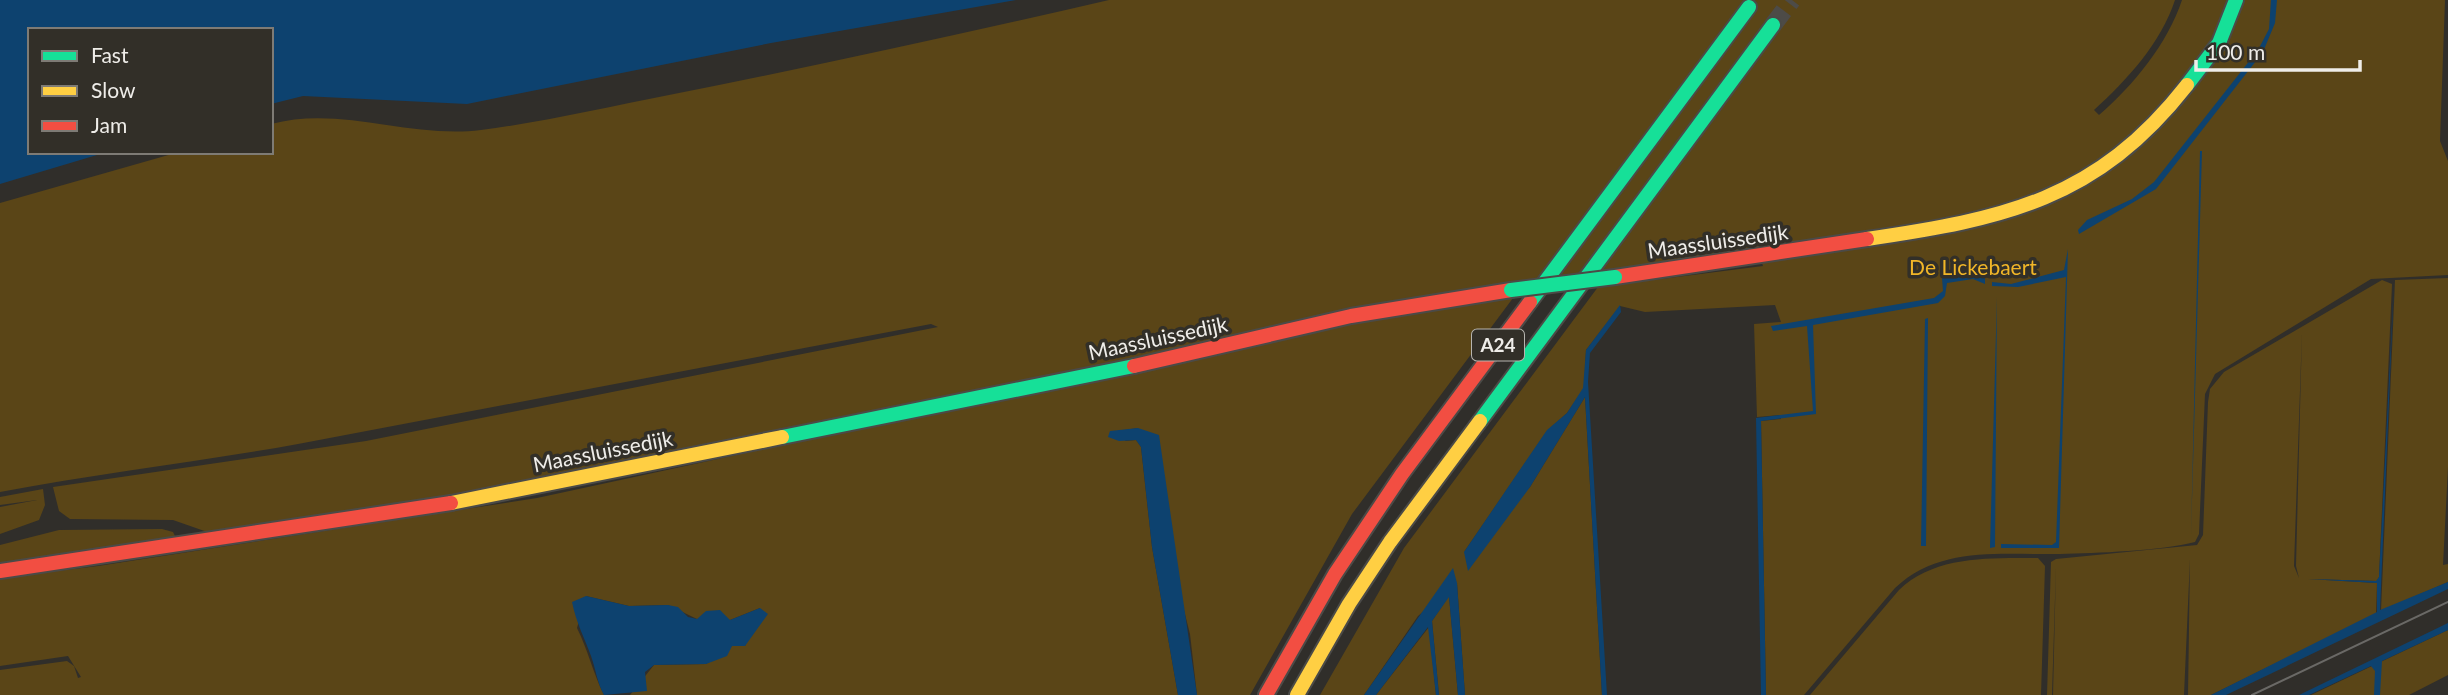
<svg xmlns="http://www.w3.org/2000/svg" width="2448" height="695" font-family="Lato,sans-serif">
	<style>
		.green { fill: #5a4517; fill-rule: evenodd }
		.water { fill: #0d426f }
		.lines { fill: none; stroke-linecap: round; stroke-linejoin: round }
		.highway-tunnel { stroke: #4d4b47; stroke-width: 18; stroke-dasharray: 18 9; stroke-linecap: butt }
		.fast-casing { stroke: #4b4a47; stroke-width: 18 }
		.slow-casing { stroke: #4b4a47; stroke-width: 18 }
		.jam-casing { stroke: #4b4a47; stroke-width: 18 }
		.fast { stroke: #16e098; stroke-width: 14 }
		.slow { stroke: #ffcf43; stroke-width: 14 }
		.jam { stroke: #f24e42; stroke-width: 14 }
		.tram { stroke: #6a6966; stroke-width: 2 }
		.fast-bridge-casing { stroke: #4b4a47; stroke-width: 18; stroke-linecap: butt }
		.fast-bridge { stroke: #16e098; stroke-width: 14 }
		.labels { text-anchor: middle; stroke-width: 7; stroke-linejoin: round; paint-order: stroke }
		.shield { fill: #322f28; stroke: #b6b4af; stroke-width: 2 }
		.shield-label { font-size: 19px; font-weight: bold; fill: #efede9 }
		.street-label { font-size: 21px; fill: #efede9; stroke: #322f28 }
		.park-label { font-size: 21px; fill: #f1b628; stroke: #322f28 }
	</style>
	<rect width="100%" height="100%" fill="#302e2a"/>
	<!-- green -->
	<path class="green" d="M1109,0H2175C2161,43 2127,80 2094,110L2099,115C2133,86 2168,43 2182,0H2230L2214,39L2156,115L2134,138L2143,143L2224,45L2242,0H2445L2440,141L2448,161V275L2371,279L2215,374L2205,394L2199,534L2195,542C2162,551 2095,553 2060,554C2003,555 1940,545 1895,588L1804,695H1766L1761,421L1781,419V415L1757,417L1754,324L1781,322L1775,305L1645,312L1620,306L1586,350L1584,388L1567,413L1547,431L1464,552L1530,487L1585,397L1602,695H1465L1457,583L1418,616L1364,695H1320L1404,548L1598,287L1763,266L1758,251L1632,268V266L1396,301L1237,339L490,490L213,534L173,520L70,519L59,511L53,487L366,441L938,327L931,324L298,444C199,462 99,473 0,492V203L179,152H271V124C340,105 411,139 481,130C544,122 607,107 669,95C816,66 962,34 1109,0Z
		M2448,278V467L2443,565L2448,564V582L2381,611L2395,280Z
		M2382,280L2392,284L2379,577L2377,581L2308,579L2377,583L2376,614L2211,695H2188L2190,559L2184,695H2053L2056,566L2052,695H2047L2051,562L2056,559L2197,545L2203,535L2208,402L2210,389L2224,372ZM2302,332L2296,566L2299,578L2294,566Z
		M1495,297L1513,298L1352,514L1250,695H1197L1190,634L1138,428L1111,432L1126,441L1136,440L1141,447L1152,547L1178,695H630L654,665L706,664L732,646H745L760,608L730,620L697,619L668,605L629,606L586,596L577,628C588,650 593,673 604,695H0V670L67,661L74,666L78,678L81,677L68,656L0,666V578L98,566L537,498L1342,324Z
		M43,489L45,505L39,520L0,534V507L37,500L0,505V497Z
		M162,529L173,532L176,538L0,565V545L59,530Z
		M2038,558L2045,566L2041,695H1810L1899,590C1935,555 1991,558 2038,558Z
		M1449,596L1458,695H1439L1432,621Z
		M1429,627L1436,695H1376Z
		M2448,630V675L2409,695H2311Z"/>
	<!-- water -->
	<path class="water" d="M0,0H1016L771,43L467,104L303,96L271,104V30H30V152H107L0,184Z
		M2271,0H2277L2275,23L2263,52L2156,189L2079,234L2078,230L2087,220L2132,199L2154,182L2258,50L2269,29Z
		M2200,151H2202L2191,535Z
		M2068,249L2059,548H2001V544L2052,545L2056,542L2066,277L2018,287L1992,286V282L2011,284L2064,270Z
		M1971,275L1985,278V284L1973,279L1947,283L1945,296L1938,303L1813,325L1816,414L1761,421L1766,695H1761L1756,418L1813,411L1807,326L1773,331L1771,326L1934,298L1943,291L1942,278Z
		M2394,282L2380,610L2448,582V589L2226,695H2211L2377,612V583L2308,579L2376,581L2379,577Z
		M1997,297L1995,547L1990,548Z
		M1620,305L1621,312L1590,353L1588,382L1607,695H1602L1585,397L1530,487L1468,571L1464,552L1547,430L1567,413L1583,388L1586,350Z
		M1928,318L1926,546H1921L1925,319Z
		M1138,428L1159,435L1197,695H1178L1152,547L1141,447L1136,440L1119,441L1108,437L1110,431Z
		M1453,568L1457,583L1465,695H1458L1449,597L1432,621L1439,695H1436L1428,627L1376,695H1364Z
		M586,596L629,606L668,605L678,607L688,617L697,619L706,611L720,610L730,620L760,608L768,614L745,646H732L727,656L706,664L654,665L645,672L647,691L604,695C597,682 596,670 591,656C584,637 576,622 572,602Z
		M2448,623V630L2382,661L2380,695H2374L2375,671L2371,666L2309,695H2299Z"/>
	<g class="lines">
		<!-- highway-tunnel -->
		<path class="highway-tunnel" d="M1773,25L1792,0"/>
		<!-- fast casing -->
		<g class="fast-casing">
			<path id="fast" d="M2187,85L2219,43L2236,0
				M1530,302L1749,7
				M1480,421L1773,25
				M782,437L1134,366"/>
		</g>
		<!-- slow casing -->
		<g class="slow-casing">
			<path id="slow" d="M1867,239C2004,219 2097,200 2187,85
				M451,503L782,437
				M1297,695L1349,604L1390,542L1480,421"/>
		</g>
		<!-- jam casing -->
		<g class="jam-casing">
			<path id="jam" d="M1615,277L1867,239
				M1134,366L1351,316L1511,290
				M0,571L451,503
				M1266,695L1335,574L1402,474L1530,302"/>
		</g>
		<!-- fast -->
		<use href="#fast" class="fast"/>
		<!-- slow -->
		<use href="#slow" class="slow"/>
		<!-- jam -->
		<use href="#jam" class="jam"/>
		<!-- tram -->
		<path class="tram" d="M2252,695L2448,602"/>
		<!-- fast-bridge casing -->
		<g class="fast-bridge-casing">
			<path id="fast-bridge" d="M1511,290L1615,277"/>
		</g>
		<!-- fast-bridge -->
		<use href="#fast-bridge" class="fast-bridge"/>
	</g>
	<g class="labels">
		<!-- shield labels -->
		<rect class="shield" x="1472" y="329.5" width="52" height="31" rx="5"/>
		<g class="shield-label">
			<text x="1498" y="352">A24</text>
		</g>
		<!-- street labels -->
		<g class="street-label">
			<text transform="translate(1718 242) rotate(-8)" y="7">Maassluissedijk</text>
			<text transform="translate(1158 339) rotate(-12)" y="7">Maassluissedijk</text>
			<text transform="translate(603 452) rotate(-11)" y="7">Maassluissedijk</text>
		</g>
		<!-- park labels -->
		<g class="park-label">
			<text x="1973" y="275">De Lickebaert</text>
		</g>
	</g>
	<!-- legend -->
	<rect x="28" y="28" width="245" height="126" fill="#322f28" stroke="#7e7b75" stroke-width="2"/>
	<rect x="42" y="51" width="35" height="10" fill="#16e098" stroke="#7e7b75" stroke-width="2"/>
	<text x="91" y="63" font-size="21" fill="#efede9">Fast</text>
	<rect x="42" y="86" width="35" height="10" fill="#ffcf43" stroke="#7e7b75" stroke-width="2"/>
	<text x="91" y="98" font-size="21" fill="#efede9">Slow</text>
	<rect x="42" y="121" width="35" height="10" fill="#f24e42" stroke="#7e7b75" stroke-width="2"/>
	<text x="91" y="133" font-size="21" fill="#efede9">Jam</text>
	<!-- scale -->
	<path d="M2196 60v10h164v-10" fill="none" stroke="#efede9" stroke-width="3.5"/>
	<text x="2206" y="60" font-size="21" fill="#efede9" stroke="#322f28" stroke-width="5" paint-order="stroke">100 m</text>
</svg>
